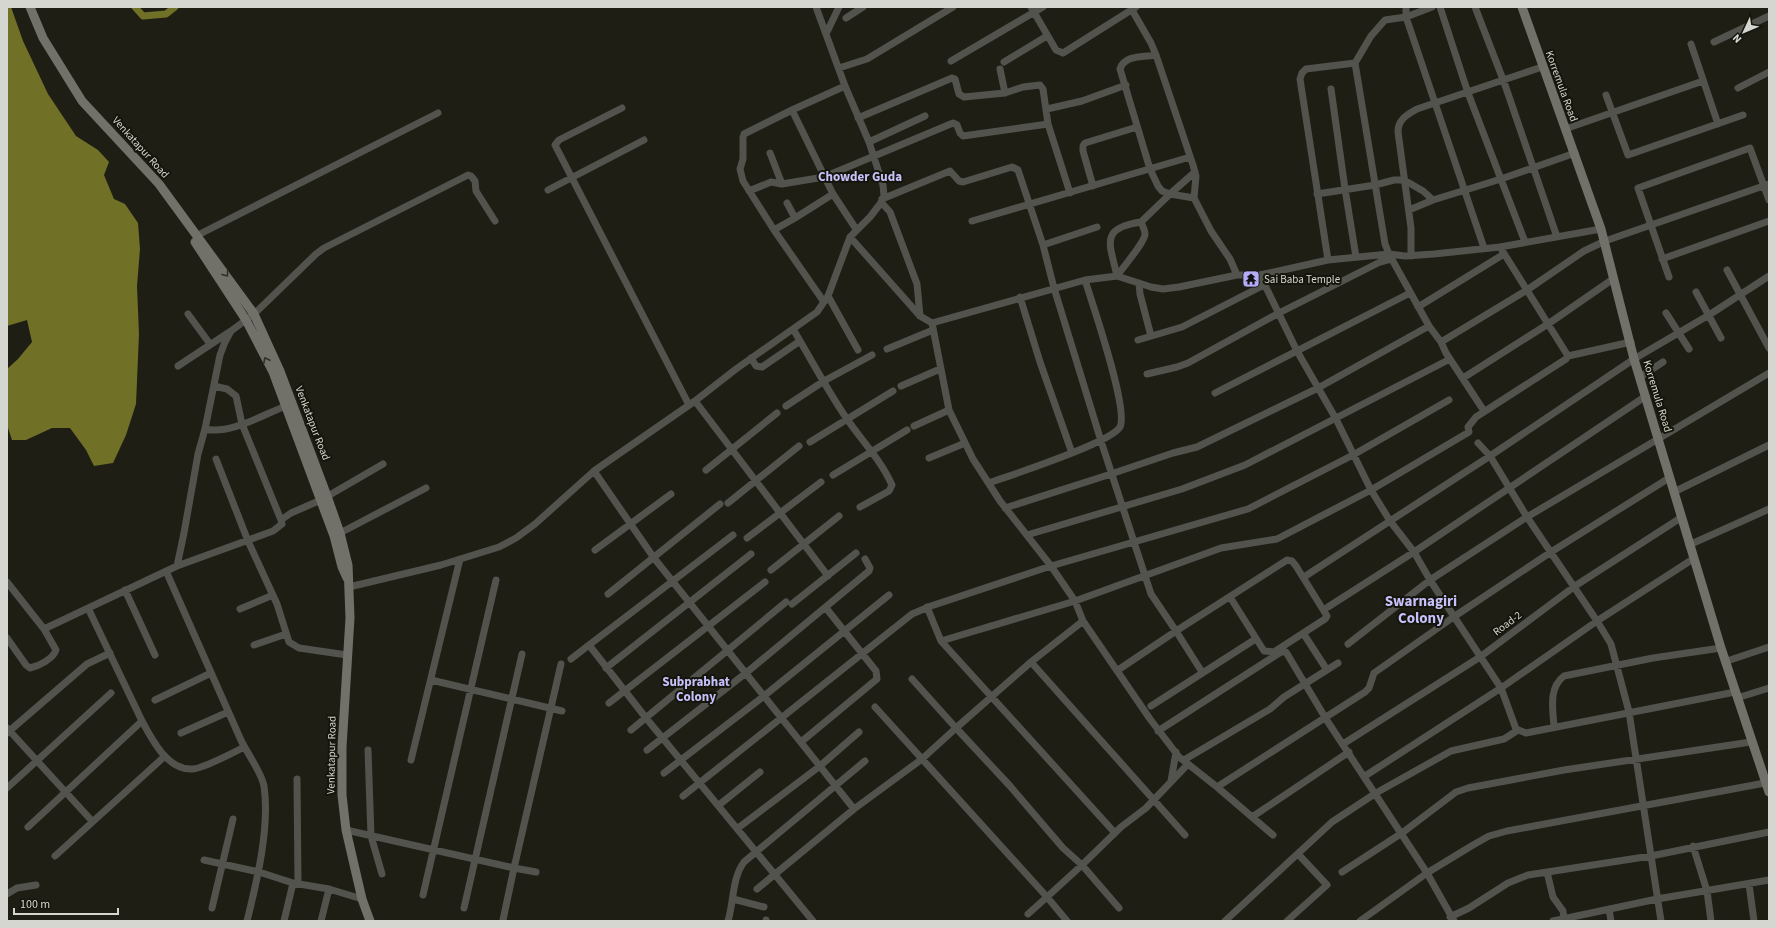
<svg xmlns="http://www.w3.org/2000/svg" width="1776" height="928" font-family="'Source Sans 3',sans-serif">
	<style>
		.water { fill: #717027 }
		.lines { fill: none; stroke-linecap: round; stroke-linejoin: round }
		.canal { stroke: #717027; stroke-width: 7 }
		.street { stroke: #53534e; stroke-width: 7 }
		.secondary { stroke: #717169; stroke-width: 9 }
		.oneway { stroke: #313128 }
		.labels { text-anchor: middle; stroke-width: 4; stroke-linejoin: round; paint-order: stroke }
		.street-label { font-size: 11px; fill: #d5d6cf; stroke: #15150c }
		.poi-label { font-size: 11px; fill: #d5d6cf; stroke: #15150c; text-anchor: start }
		.quarter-label { font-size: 13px; font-weight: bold; fill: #c6c1fa; stroke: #15150c }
		.district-label { font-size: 15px; font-weight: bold; fill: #c6c1fa; stroke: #15150c }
	</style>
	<rect width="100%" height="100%" fill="#1e1e15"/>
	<!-- water -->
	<path class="water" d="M7,7H11L23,41L48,94L76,136L98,150L109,162L104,175L114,199L125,204L138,223L140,249L137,286L139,334L136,404L126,435L113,463L94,466L86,450L70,428H52L26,440H12L7,425V369L18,359L32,342L27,320L7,326Z"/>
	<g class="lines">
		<!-- canal -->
		<path class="canal" d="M135,7L143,16L166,14L175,7"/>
		<!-- street -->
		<path class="street" d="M1031,7L1056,50L1063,53L1136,7
			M1432,7L1406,17L1484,248
			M1440,7L1468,93L1525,242
			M1475,7L1504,82L1557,237
			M1132,10L1151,43L1156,55
			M846,18L863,7
			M826,34L839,7
			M1714,42L1769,16
			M1691,44L1718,124
			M951,61L1043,7
			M1004,62L1047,36
			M1355,63L1385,244L1389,254L1429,326L1441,342L1446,353L1484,411
			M839,68L867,59L953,7
			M1000,69L1005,93
			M1738,88L1769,72
			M1331,89L1345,189L1356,257
			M1606,95L1628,155L1743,115
			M622,108L559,140L555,145L689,405
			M1047,109L1082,101L1126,85
			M792,110L845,86
			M858,118L952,78L955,79L959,94L964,97L1005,93L1023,87L1040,85L1043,89L1048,124L1070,193
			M1565,129L1703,81
			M869,142L925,116
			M770,153L782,184
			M1195,172L1170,194L1162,191L1158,186L1150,169L1120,69C1124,55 1143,57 1156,55L1193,165L1196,176L1194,198L1211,231L1230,259L1237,275
			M1093,186L1083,151V146L1085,143L1137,127
			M548,190L644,140
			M749,191L771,182L782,184L824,177L953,123L957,125L960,133L963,136L1048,124
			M1317,194L1375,185L1394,180H1404L1423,191L1433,200
			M882,199L950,171L959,181L963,182L1012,167L1018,170L1043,245L1054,288L1101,441L1151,594L1176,631L1287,560L1292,561L1296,566L1327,616L1325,619L1274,652L1264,651L1230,597
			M881,202L890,212L917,284L920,316
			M1409,210L1433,200L1501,179L1575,153
			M795,218L833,194
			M972,221L1190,157
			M1141,222C1142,225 1145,230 1145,234C1145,242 1123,267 1117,276C1110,244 1099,228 1141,222Z
			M1141,222L1170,194L1194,198
			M774,230L795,218L787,203
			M198,235L438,113
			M850,237L920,316L932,323L1085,280L1117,276L1151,287L1163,289L1179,287L1237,275H1260L1328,260L1389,254L1405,256L1434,254L1500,247L1601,229
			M1043,245L1097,227
			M1411,256V228L1398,132C1398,119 1407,115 1417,109L1542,67
			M1662,259L1769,221
			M1328,260L1300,79L1302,73L1306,69L1355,63L1371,36L1385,20L1406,17V7
			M1727,270L1769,348
			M1260,275L1297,351L1336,419L1371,490L1390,521L1414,552L1430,580L1501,688L1516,729L1526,733L1735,692
			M1669,277L1638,188L1750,148L1769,200
			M1139,283L1140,294L1151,336
			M1696,292L1721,338
			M828,296L858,350
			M1020,297L1040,362L1072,453
			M824,302L774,230L743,181L740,169L743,159V137L744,134L792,110L833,194L856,229
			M1418,307L1504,254
			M1666,313L1689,349
			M188,314L210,344
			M932,323L949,410L973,459L1000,501L1051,566L1075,601L1083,621L1150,719L1179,757L1188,764
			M793,329C811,359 827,390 847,419C862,441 881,460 892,485L889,491L860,507
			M1138,340L1182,327L1264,285
			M1441,342L1527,290L1584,251L1605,241L1769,184
			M887,349L933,330
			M1568,356L1631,342
			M751,358L756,366L762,367L800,341
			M178,366L231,331
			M1147,374L1177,367L1188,363L1279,313L1380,262L1391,259
			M1640,377L1663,362
			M1463,378L1548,324L1613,279
			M214,386L227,389L236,396L242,424L281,520
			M901,386L940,369
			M1215,393L1410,293
			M695,401L828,576
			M786,406L824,381L872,355
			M914,426L949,410
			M205,429C230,435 262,415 286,406
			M810,442L893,391
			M1478,443L1490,456L1527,517L1597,621L1611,644L1629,712L1661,921
			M929,458L965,443
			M216,459L248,541L277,604L289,642L299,648L347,655
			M706,470L777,413
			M594,471L654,558L854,809
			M833,475L907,430
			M989,483C1011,475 1111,443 1120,427C1129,409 1092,303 1085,280
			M1674,492L1769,445
			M728,503L799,446
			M1005,508L1111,474L1173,453L1197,447L1318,388L1429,326
			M340,533L426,488
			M733,535L589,645L646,718L813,921
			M1027,535L1182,489L1245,465L1450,359
			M747,538L821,482
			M1689,545L1769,509
			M595,550L671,494
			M177,566L184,533L198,454L205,429L220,355L225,342L231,331L254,314L316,254L324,248L468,175L471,176L475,181L476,191L495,221
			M771,570L839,516
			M166,571C191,627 215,682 240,738C246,752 261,771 264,786C270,827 257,881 247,921
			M1307,575L1490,456L1634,359L1709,315L1769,276
			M7,582L44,629L56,650C53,659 39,666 30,668L26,665L7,638
			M349,587L441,565L499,547L516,538L535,524L594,471L695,401L736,369L817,312L828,296L850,237L870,217L880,204L884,196L883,185L869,142L845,86L816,7
			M125,590L155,655
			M608,594L720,504
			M792,604L856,553
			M927,607L941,641L1115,833
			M1328,607L1414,552L1646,396
			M240,609L273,595
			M44,629L177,566L273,531L282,524L281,520L291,513L321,500L383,464
			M1305,636L1327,670
			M941,641L1075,601L1221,548L1277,539L1371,490L1469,432L1468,427L1476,417L1566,359L1568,356L1500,247
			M1348,644L1430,580L1527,517L1769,373
			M254,645L286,634
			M571,659L589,645
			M1727,661L1769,647
			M1031,662L1185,835
			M606,668L751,554
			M1118,670L1176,631L1202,672
			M912,679L956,728L1031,662L1083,621
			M431,680L562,711
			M1737,698L1769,688
			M155,700L211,673
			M609,703L765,582
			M1151,706L1254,640
			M875,707L1047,897L1082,865L1119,908
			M142,721C152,740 168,771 193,769C201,769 235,752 244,747
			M1554,727C1553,710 1548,688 1564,676L1653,658L1721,648
			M7,728L92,821
			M631,730L786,602
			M1158,731L1281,652H1286L1326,719L1427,873L1454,921
			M7,733L87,664L110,653
			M181,733L228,712
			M801,742L877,679L876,671L826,608
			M1343,744L1480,657L1575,586L1682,517
			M368,750L371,836L382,874
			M647,750L746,673L869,571L870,568L865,559
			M411,760L460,559
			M1184,760L1270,709L1284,697L1338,663
			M664,773L764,696L889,595
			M1365,776L1501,688L1597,621L1693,559
			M297,779L298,883
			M1171,781L1176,752
			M1217,787L1252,817L1349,752
			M7,788L111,693
			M683,796L912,614L931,606L1051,566L1248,509L1353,455L1449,400
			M719,805L760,772
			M1252,817L1273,835
			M28,827L142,721L88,608
			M738,828L820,766L859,732
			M346,830L514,868L561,664
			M1693,846L1707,891L1711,921
			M55,856L165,756
			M204,860L259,872L293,883L329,889L362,899
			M1342,872L1402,833L1456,792L1468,788L1564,770L1751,742
			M1547,872L1553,897L1563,911L1564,921
			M1749,884L1754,921
			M757,889L854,809L922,759L956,728L1010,786L1063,848L1082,865L1121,827L1146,808L1188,764L1217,787L1365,692L1369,688L1374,673L1455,616L1551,552L1669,478
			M7,894L17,888L36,885
			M423,895L496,580
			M733,899L764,907
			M212,908L233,819
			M464,908L522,654
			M1609,909L1611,921
			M1028,914L1047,897L1067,921
			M1450,917L1469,908L1508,883L1528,875L1651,856L1769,832
			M503,920L514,868L536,872
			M284,921L293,883
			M321,921L329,889
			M728,921C734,901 732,878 744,862L865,761
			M766,921V920
			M1225,921L1332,822L1376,793L1451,751L1504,739L1518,730
			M1287,921L1327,885L1298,854
			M1360,921L1427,873L1473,845L1489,836L1507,831L1765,783
			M1553,921L1657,899L1769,880"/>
		<!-- secondary -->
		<path class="secondary" d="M30,7L43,38L82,101L159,184L254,314L280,371L327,496L340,533L348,565L350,618L342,747V795L346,830L362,899L370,921
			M1522,7L1601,229L1634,359L1721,648L1769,792
			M195,242L246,320L273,372L334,536L342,567L347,578"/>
	</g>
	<!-- one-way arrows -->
	<defs><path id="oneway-chevron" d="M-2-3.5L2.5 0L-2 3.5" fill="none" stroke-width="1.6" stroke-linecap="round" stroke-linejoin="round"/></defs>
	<g class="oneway">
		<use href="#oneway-chevron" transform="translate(226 274) rotate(54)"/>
		<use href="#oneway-chevron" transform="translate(266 360) rotate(-117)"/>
	</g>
	<!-- icons -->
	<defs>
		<g id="temple-square" transform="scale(0.9)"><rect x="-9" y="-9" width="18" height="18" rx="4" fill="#b4acf9" stroke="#15150c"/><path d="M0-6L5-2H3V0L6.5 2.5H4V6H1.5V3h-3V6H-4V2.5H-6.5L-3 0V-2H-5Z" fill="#111"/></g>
	</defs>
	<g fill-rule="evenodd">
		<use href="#temple-square" x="1251" y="279"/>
	</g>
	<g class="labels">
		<!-- street labels -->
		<g class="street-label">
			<text transform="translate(1562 86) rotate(70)" y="4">Korremula Road</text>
			<text transform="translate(141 147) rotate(48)" y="4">Venkatapur Road</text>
			<text transform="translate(1658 396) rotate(73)" y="4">Korremula Road</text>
			<text transform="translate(313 423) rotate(69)" y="4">Venkatapur Road</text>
			<text transform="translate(1507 623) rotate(-37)" y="4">Road-2</text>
			<text transform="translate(331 755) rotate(-89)" y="4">Venkatapur Road</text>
		</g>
		<!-- poi labels -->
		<g class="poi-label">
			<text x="1264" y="283">Sai Baba Temple</text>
		</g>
		<!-- quarter labels -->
		<g class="quarter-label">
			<text x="860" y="181">Chowder Guda</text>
			<text x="696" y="686">Subprabhat<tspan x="696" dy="15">Colony</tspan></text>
		</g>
		<!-- district labels -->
		<g class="district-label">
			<text x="1421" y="606">Swarnagiri<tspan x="1421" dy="17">Colony</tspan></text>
		</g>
	</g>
	<!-- border -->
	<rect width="1776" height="928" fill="none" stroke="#d5d6cf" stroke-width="16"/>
	<!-- north arrow -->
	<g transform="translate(1744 32) rotate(226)" stroke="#15150c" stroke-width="3" paint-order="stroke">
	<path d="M0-3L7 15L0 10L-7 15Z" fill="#d5d6cf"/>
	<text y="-6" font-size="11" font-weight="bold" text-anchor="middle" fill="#d5d6cf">N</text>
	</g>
	<!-- scale -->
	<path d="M14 908v6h104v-6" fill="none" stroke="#d5d6cf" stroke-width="2"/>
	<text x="20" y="908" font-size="12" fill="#d5d6cf" stroke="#15150c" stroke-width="3" paint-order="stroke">100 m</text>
</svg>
